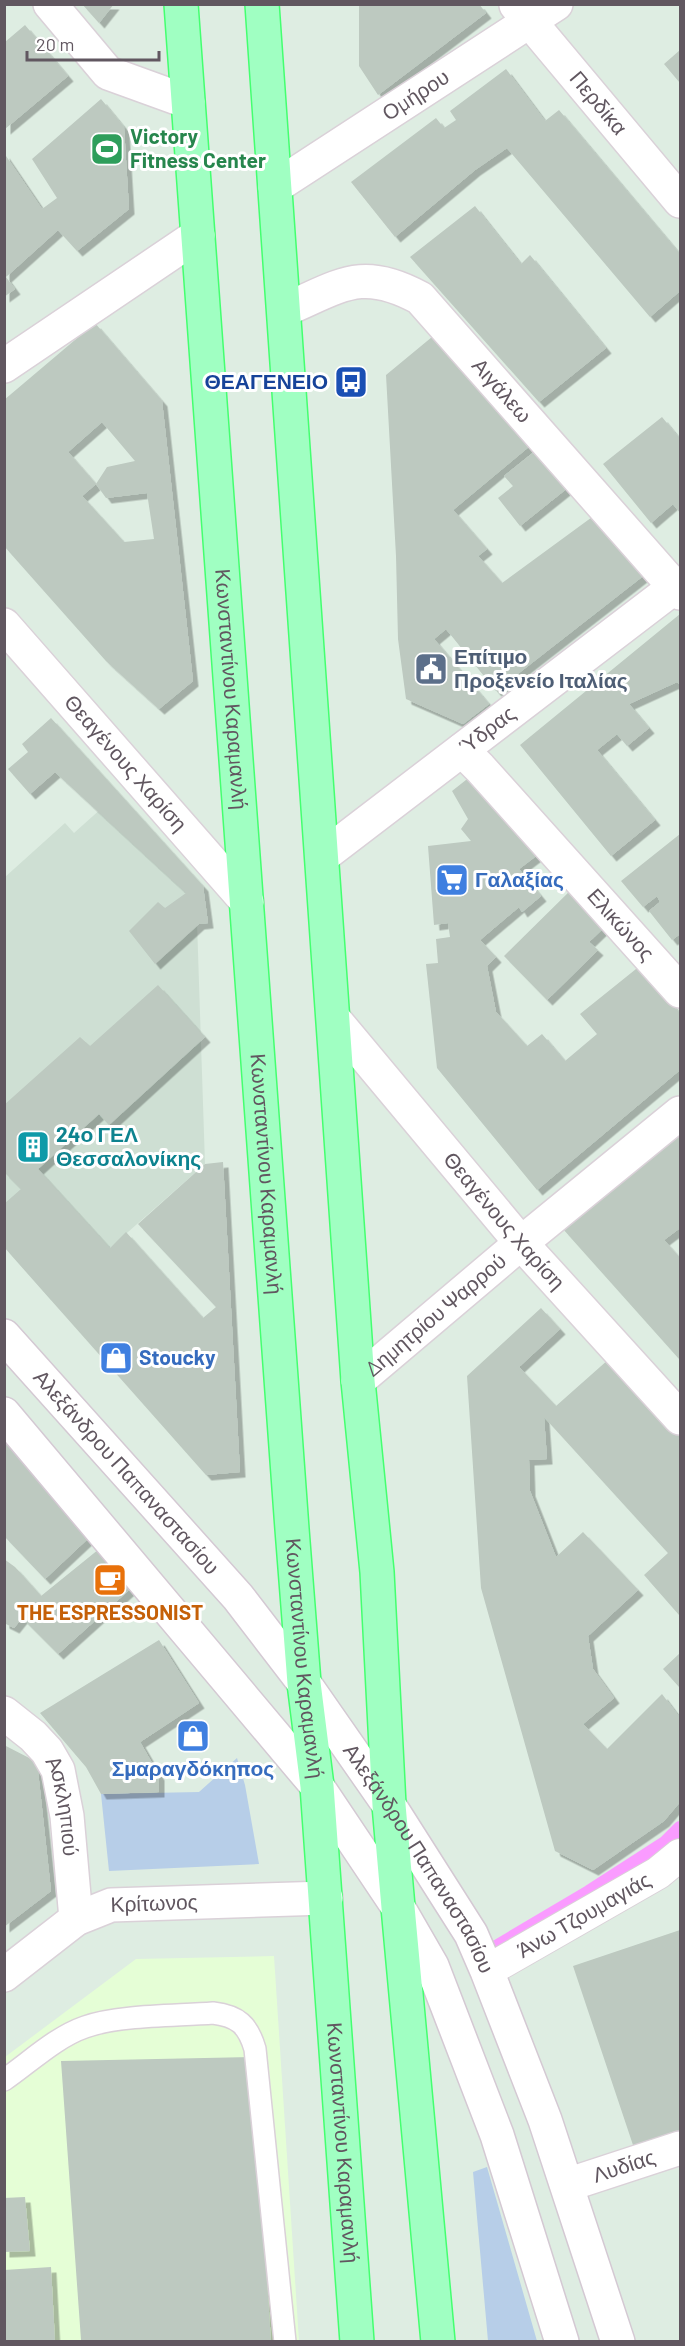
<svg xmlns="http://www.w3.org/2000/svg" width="685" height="2346" font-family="Barlow,sans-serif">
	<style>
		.education { fill: #cedfd3 }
		.medical { fill: #e5fed6 }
		.green { fill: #b7cee8 }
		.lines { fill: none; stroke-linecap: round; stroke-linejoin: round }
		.stream { stroke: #fa9bff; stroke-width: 14 }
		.building { fill: #bdc9c0; fill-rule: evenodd; filter: url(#shadow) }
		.service-casing { stroke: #dad1d8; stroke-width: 24 }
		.pedestrian-casing { stroke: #dad1d8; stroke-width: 34 }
		.minor-casing { stroke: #dad1d8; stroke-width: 36 }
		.secondary-casing { stroke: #d4c9d3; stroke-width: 36 }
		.primary-casing { stroke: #44ff70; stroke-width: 36 }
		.service { stroke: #fff; stroke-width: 21 }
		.pedestrian { stroke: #fff; stroke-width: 32 }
		.minor { stroke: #fff; stroke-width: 33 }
		.secondary { stroke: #fff; stroke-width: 33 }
		.primary { stroke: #a0ffc2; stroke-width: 33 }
		.labels { text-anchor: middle; stroke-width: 6; stroke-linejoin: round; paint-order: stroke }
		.street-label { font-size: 21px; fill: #615760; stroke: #fff }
		.leisure-label { font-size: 21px; font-weight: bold; fill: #27864d; stroke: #fff; text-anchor: start }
		.transit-label { font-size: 21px; font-weight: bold; fill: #164399; stroke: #fff; text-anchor: end }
		.service-label { font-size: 21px; font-weight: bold; fill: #4e5e75; stroke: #fff; text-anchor: start }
		.shop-label { font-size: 21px; font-weight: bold; fill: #366cbe; stroke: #fff; text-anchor: start }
		.culture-label { font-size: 21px; font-weight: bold; fill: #0d838f; stroke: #fff; text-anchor: start }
		.food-label { font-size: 21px; font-weight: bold; fill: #c56008; stroke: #fff }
	</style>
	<defs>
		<filter id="shadow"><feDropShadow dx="5.5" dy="5.5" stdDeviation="0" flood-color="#0004"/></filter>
	</defs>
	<rect width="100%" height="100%" fill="#deede2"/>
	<!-- education -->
	<path class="education" d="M112,799L196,892L205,1164L51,1300L5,1247L4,878L65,823L74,833Z"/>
	<!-- medical -->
	<path class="medical" d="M274,1956L299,2341L5,2342V2057L136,1959Z"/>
	<!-- green -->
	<path class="green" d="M237,1758L245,1785L259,1864L109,1871L101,1794L199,1792Z
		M487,2167L537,2341H488L473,2172Z"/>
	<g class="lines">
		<!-- stream -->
		<path class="stream" d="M481,1956L589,1892L665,1843L680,1828"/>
	</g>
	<!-- building -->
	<path class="building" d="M82,4H114L99,23Z
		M359,4H479L486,13L378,95L359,66Z
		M25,25L68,76L5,129V42Z
		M680,50V83L664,64Z
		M506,69L545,121L559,110L680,254V291L650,317L507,148L475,170L395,237L351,182L436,118L444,128L456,120L450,111Z
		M101,99L124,127L129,209L77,251L58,230L6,277L15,289L4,297V153L42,209L57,198L32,159Z
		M475,206L521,264L530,255L606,348L539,402L410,257Z
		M95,323L162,401L193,681L159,709L106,661L4,546V400ZM102,422L135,461L107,467L96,484L106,498L147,493L154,539L124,542L82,496L96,484L68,452Z
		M438,332L531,445L453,510L487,549L478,556L502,583L599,512L647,573L496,691L446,629L434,639L489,704L463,724L406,699L398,639L396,556L386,375Z
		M662,417L680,439V513L673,504L651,523L603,464Z
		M539,448L570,486L520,526L498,498L513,486L504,476Z
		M680,614V685L677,682L629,704L649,728L627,746L617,734L597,750L655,820L611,856L520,745Z
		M51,718L203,886L208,923L199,924L155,964L129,931L158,902L165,908L186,893L55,772L30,794L8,769L28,752L22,744Z
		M471,776L540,853L519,869L541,896L522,912L519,907L480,940L496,957L487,966L496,1012L527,1046L542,1034L565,1061L597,1034L580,1014L641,965L680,1014V1070L537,1190L437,1068L426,964L438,963L436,939L450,937L448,923L434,925L428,846L471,841L461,829L468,819L452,791Z
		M680,834V934L672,940L649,911L660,902L657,896L643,907L621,881Z
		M578,883L614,918L589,942L598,950L547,1000L504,956Z
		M158,985L205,1037L109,1125L99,1114L38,1169L110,1248L126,1232L203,1318L216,1307L138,1224L205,1164L223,1162L240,1472L206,1475L4,1247V1204L21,1189L4,1172V1105L80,1037L90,1046Z
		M680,1125V1228L664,1240L680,1258V1360L563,1229Z
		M541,1308L560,1329L519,1367L556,1406L609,1359L680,1437V1616L644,1575L668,1553L544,1417L547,1459L529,1460L530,1491L556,1557L583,1532L638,1590L588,1636L593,1669L614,1698L583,1724L607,1749L662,1694L680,1718V1802L664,1821L593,1870L555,1851L481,1588L467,1376Z
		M4,1433L94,1533L45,1579L4,1536Z
		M104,1545L138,1582L58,1654L22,1618L14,1628L4,1623V1559L15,1567L41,1596Z
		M159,1640L199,1703L140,1742L159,1775V1792L101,1794L86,1767L40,1713Z
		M680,1653V1688L663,1669Z
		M4,1745L37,1762L51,1891L4,1927Z
		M680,1930V2133L634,2148L573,1966Z
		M252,2057L271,2342L81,2340L61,2061Z
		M25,2197L30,2251L4,2252V2198Z
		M51,2267L55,2342H4V2270Z"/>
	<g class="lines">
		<!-- service casing -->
		<g class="service-casing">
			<path id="service" d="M4,2080C30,2062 56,2037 85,2027C118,2015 177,2016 213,2013C238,2016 248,2025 255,2049L285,2342"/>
		</g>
		<!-- pedestrian casing -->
		<g class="pedestrian-casing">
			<g id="pedestrian">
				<path id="s1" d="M487,1971L658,1873L680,1855"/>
			</g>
		</g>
		<!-- minor casing -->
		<g class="minor-casing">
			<g id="minor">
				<path d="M50,4L108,73L188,102"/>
				<path id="s2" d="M516,5L680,201"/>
				<path id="s3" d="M275,187L556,4"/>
				<path id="s4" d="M284,310C341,286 361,266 420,298L680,593"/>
				<path d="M4,366L198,235"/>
				<path id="s5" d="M4,625L247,902"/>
				<path id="s6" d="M462,750L480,768L680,991"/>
				<path id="s7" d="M323,856L680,583"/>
				<path id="s8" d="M334,1019L521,1243L680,1418"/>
				<path id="s9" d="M358,1381L521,1243L680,1113"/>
				<path id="s10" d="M4,1713L33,1736L47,1751L58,1770L67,1816L76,1919"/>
				<path id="s11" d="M4,1975L76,1919L111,1905L326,1898"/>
				<path id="s12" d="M567,2185L680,2148"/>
			</g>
		</g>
		<!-- secondary casing -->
		<g class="secondary-casing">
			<g id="secondary">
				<path id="s13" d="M4,1336L238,1597L304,1683L389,1805L471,1934L487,1971L545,2120L618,2342"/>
				<path d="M4,1414L317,1786L398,1907L432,1966L497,2135L562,2342"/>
			</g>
		</g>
		<!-- primary casing -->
		<g class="primary-casing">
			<g id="primary">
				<path id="s14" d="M181,4L292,1529L304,1683L317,1786L357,2342"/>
				<path d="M262,4L358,1381L377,1572L389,1805L398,1907L438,2342"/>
			</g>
		</g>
		<!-- service -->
		<use href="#service" class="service"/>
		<!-- pedestrian -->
		<use href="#pedestrian" class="pedestrian"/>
		<!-- minor -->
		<use href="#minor" class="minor"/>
		<!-- secondary -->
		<use href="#secondary" class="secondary"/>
		<!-- primary -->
		<use href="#primary" class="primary"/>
	</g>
	<!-- icons -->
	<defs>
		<g id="stadium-square" transform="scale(1.725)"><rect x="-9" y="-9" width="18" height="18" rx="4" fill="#2e9e5b" stroke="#fff"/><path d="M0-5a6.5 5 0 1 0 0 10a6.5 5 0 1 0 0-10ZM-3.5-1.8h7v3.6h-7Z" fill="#fff"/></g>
		<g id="bus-square" transform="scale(1.725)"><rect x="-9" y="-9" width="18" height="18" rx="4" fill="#1a4fb4" stroke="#fff"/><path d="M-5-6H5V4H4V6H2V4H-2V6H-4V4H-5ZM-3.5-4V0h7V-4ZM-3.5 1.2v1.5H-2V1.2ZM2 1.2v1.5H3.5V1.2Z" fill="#fff"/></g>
		<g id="civic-square" transform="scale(1.725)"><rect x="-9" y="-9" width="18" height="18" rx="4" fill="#5c6f8a" stroke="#fff"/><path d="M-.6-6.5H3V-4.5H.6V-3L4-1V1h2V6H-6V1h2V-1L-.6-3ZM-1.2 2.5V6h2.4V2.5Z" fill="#fff"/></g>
		<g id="supermarket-square" transform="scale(1.725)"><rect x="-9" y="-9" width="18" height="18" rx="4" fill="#3f7fe0" stroke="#fff"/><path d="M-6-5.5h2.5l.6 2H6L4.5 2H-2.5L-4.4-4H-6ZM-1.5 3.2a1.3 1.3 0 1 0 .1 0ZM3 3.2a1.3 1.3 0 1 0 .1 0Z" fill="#fff"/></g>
		<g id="building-square" transform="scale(1.725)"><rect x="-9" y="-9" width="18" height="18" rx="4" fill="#0f9aa8" stroke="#fff"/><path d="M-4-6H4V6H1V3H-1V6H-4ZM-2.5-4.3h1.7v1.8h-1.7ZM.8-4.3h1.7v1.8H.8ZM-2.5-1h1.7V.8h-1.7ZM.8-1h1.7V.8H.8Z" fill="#fff"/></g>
		<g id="shop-square" transform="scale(1.725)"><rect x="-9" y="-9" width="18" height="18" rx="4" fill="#3f7fe0" stroke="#fff"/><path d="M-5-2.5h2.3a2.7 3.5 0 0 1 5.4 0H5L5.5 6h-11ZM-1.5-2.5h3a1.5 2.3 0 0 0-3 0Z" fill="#fff"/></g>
		<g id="cafe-square" transform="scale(1.725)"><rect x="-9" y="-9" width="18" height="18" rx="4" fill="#e8710a" stroke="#fff"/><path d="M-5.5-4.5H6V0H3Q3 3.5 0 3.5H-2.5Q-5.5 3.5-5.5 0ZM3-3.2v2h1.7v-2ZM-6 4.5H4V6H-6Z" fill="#fff"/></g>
	</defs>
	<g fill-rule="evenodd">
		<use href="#stadium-square" x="107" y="149"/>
		<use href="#bus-square" x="351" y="382"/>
		<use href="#civic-square" x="431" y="669"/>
		<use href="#supermarket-square" x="452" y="880"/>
		<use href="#building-square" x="33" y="1147"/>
		<use href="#shop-square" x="116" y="1358"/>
		<use href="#cafe-square" x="110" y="1580"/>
		<use href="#shop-square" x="193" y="1736"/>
	</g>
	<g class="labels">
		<!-- street labels -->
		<g class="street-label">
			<text dy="7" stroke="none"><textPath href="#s3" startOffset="168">Ομήρου</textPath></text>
			<text dy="7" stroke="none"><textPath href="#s2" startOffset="128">Περδίκα</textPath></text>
			<text dy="7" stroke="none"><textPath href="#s4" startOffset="268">Αιγάλεω</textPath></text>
			<text dy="7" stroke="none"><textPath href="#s14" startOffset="687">Κωνσταντίνου Καραμανλή</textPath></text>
			<text dy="7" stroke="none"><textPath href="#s7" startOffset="207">Ύδρας</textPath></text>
			<text dy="7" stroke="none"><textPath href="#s5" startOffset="184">Θεαγένους Χαρίση</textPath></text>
			<text dy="7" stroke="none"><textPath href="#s6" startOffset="236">Ελικώνος</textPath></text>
			<text dy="7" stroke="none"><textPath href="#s14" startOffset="1173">Κωνσταντίνου Καραμανλή</textPath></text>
			<text dy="7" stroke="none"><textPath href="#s8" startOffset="264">Θεαγένους Χαρίση</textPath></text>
			<text dy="7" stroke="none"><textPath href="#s9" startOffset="102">Δημητρίου Ψαρρού</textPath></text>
			<text dy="7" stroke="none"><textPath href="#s13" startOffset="183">Αλεξάνδρου Παπαναστασίου</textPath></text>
			<text dy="7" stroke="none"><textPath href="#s14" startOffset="1659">Κωνσταντίνου Καραμανλή</textPath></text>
			<text dy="7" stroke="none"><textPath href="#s10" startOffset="116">Ασκληπιού</textPath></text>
			<text dy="7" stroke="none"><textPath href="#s13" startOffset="669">Αλεξάνδρου Παπαναστασίου</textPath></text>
			<text dy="7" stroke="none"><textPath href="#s11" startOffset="172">Κρίτωνος</textPath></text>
			<text dy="7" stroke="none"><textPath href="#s1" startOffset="112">Άνω Τζουμαγιάς</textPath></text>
			<text dy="7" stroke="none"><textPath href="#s14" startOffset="2145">Κωνσταντίνου Καραμανλή</textPath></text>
			<text dy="7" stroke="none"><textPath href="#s12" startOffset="60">Λυδίας</textPath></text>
		</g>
		<!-- leisure labels -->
		<g class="leisure-label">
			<text x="130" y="144">Victory<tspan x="130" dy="24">Fitness Center</tspan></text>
		</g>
		<!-- transit labels -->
		<g class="transit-label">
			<text x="328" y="389">ΘΕΑΓΕΝΕΙΟ</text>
		</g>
		<!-- service labels -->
		<g class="service-label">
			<text x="454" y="664">Επίτιμο<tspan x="454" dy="24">Προξενείο Ιταλίας</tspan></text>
		</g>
		<!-- shop labels -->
		<g class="shop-label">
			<text x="475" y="887">Γαλαξίας</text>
			<text x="139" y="1365">Stoucky</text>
			<text x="193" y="1776" text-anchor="middle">Σμαραγδόκηπος</text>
		</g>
		<!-- culture labels -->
		<g class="culture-label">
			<text x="56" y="1142">24ο ΓΕΛ<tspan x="56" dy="24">Θεσσαλονίκης</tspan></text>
		</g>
		<!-- food labels -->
		<g class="food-label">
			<text x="110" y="1620">THE ESPRESSONIST</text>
		</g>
	</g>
	<!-- border -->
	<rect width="685" height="2346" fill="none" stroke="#615760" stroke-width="12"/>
	<!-- scale -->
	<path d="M27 51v9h132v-9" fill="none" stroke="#615760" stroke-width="3"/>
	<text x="36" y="51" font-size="18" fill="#615760" stroke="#ffffff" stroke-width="4.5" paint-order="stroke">20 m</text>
</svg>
